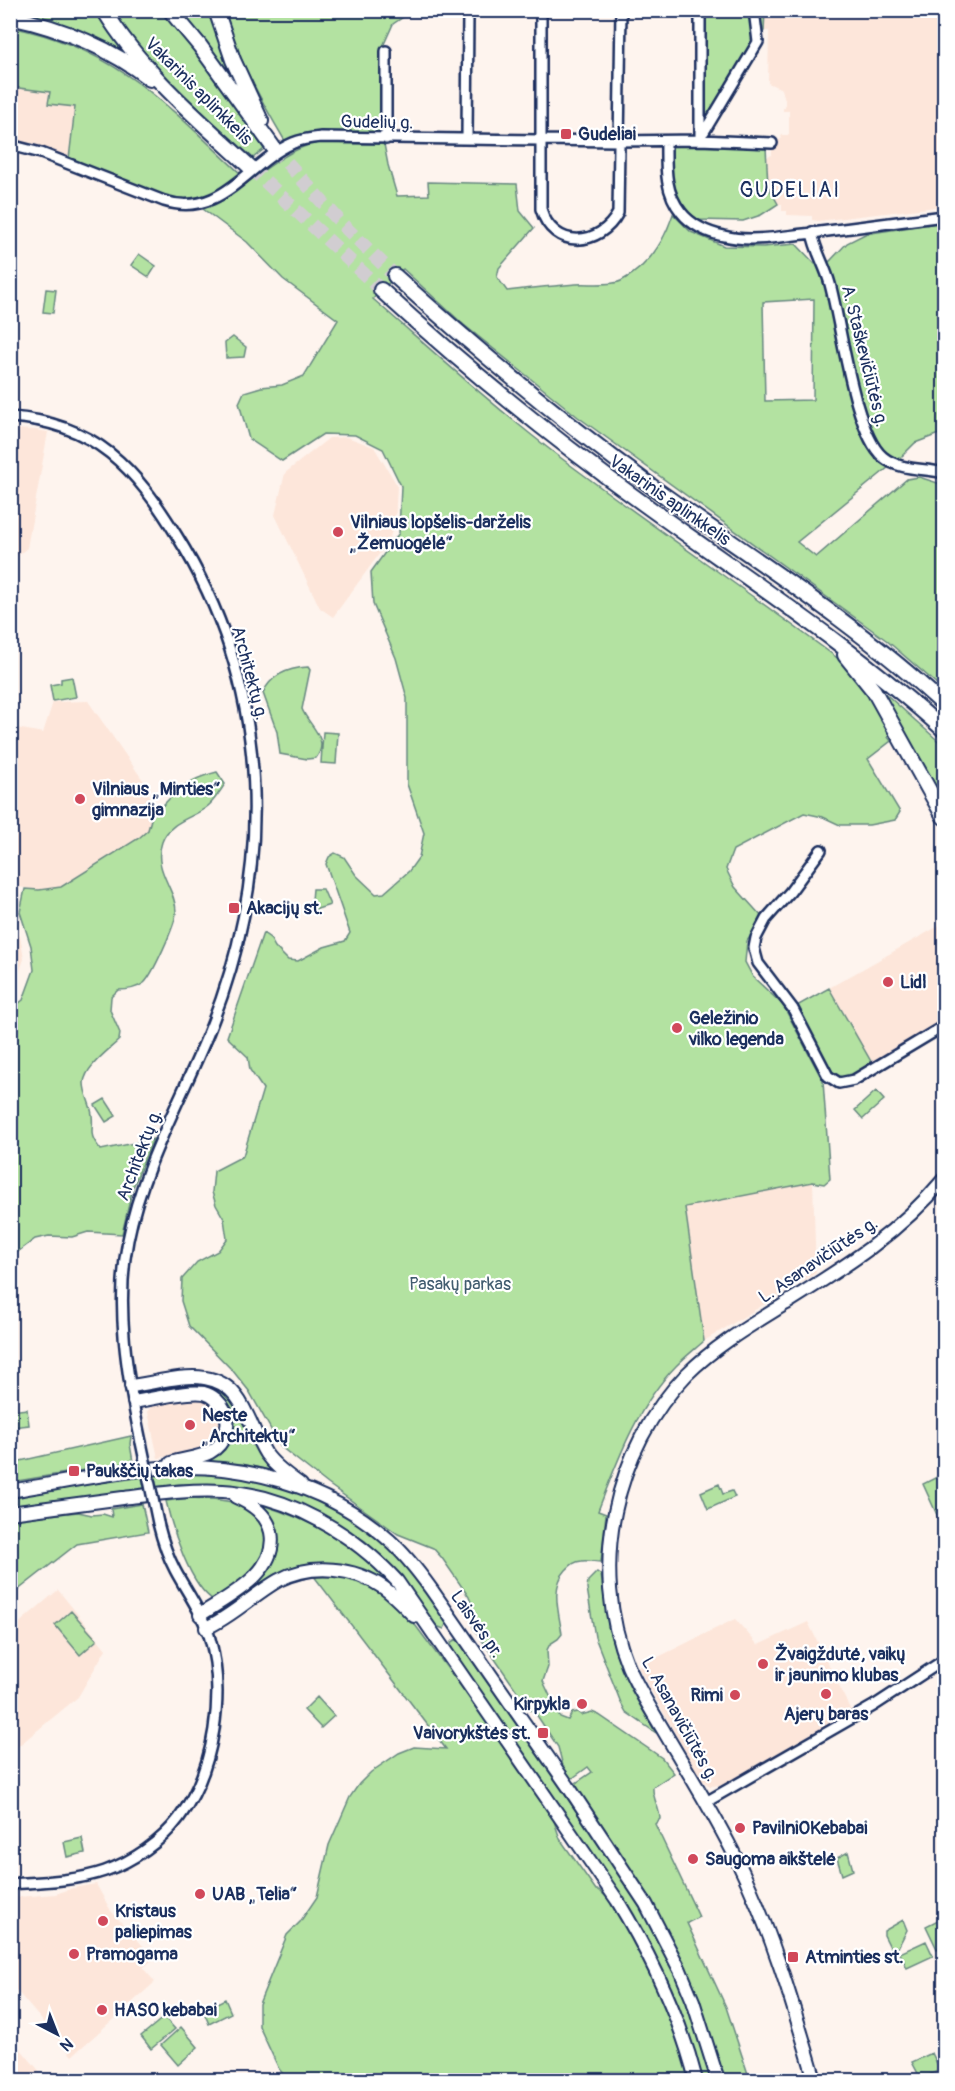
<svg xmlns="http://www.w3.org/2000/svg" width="955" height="2091" font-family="Pangolin,sans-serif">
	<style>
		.built { fill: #fde6da }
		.green { fill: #b3e2a1; stroke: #678880; stroke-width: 1.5; fill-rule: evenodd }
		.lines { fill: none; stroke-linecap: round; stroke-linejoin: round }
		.highway-tunnel { stroke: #d1cdd1; stroke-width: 14; stroke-dasharray: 14 7; stroke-linecap: butt }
		.minor-casing { stroke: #1b2f5e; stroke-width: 14 }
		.major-casing { stroke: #1b2f5e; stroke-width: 16 }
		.highway-casing { stroke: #1b2f5e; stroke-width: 18 }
		.minor { stroke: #fff; stroke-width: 9 }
		.major { stroke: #fff; stroke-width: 12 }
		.highway { stroke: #fff; stroke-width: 14 }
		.minor-bridge-casing { stroke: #1b2f5e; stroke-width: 14; stroke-linecap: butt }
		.minor-bridge { stroke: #fff; stroke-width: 9 }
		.poi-dot { fill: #d1495b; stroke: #fff; stroke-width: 2 }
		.labels { text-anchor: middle; stroke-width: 4.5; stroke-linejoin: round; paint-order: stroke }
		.street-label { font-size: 18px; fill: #1b2f5e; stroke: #fff }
		.poi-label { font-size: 18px; font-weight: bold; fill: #1b2f5e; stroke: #fff; text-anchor: start }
		.park-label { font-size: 18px; fill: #415c6f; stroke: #fff }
		.quarter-label { font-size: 21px; letter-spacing: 1.5px; fill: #1b2f5e; stroke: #fff }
	</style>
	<rect width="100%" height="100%" fill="#fef4ee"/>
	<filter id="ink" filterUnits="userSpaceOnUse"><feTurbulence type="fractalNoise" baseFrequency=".0167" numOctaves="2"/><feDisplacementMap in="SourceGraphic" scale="12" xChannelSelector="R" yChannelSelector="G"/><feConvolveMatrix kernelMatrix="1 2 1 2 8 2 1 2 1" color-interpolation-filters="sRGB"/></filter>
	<g filter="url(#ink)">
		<!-- built -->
		<path class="built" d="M765,11H944V206L818,221L812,220V216L787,215V211H782V204H778L768,186L767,157L772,155V140H779L782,138L780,135H789V111H783V108H785V100L782,89L768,83L769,31H764Z
			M11,87L51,92L75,107L69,159L31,143L11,141Z
			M11,429L36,430L48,432L27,548L11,561Z
			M347,437L374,447L397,485L395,523L388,542L333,617L320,608L275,515L285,473L329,438Z
			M88,701L147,786L153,812L148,830L139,838L60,887L39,890L11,886V727L43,733L53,702Z
			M944,923V1022L873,1065L829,988Z
			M11,933L20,936L24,959L11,996Z
			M813,1182L816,1273L704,1341L684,1207Z
			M188,1397L208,1400L219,1409L224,1424L216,1443L198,1452L158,1458L148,1412L150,1408L154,1404Z
			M58,1590L106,1649L78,1697L11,1752V1630Z
			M735,1619L758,1645L808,1622L852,1713L722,1785L710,1786L701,1780L638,1667Z
			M96,1884L111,1911L154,1958L143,1968L155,1982L72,2056L11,1984V1895L18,1897L56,1894L73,1888Z
			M13,2040L47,2080H11V2042Z"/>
		<!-- green -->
		<path class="green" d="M11,11H98L134,61L77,29Z
			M112,11H163L171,18L215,75L264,149L253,158C203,112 149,68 112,11Z
			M180,11H208L237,88L206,42Z
			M223,11H412L393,24L380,53L382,133C350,133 315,128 285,141C260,99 238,58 223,11Z
			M706,11H765L764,31L754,43L706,123Z
			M11,27C116,48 167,105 242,175C227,186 208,201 188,201C157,201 99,171 69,159L75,107L48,104L50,92L11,87Z
			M315,143L384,144L388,165L397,196L429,195L428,182L517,184L520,211L534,228L499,268L497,277L507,291C530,288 553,286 576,284C587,283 612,286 621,281C648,267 664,242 673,214L691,232L724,246L763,247L796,244L815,264L830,261L847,243L865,234L944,222V432L915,443L900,458L797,542L816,557L907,479L919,477L944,485V690L886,640L578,417L464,325L403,269L373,299C435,353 495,408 561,458C657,530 756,597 852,669L861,679L893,734L888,737L891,741L868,759L900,812L895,820L869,825H840L823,817L804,813L733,850L726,869L735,887L763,918L747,941L745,962L753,977L783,1005L823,1081L830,1179L824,1184L813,1182L685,1207L704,1341C695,1349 685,1357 676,1366C637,1406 618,1459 598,1511L606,1514L601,1562C595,1562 588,1560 582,1561C575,1561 571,1565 566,1570C550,1587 559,1613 562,1634L558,1639L550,1644L547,1650L548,1667L543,1681L560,1717L568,1720L572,1713L577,1712L581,1715L592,1712L599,1715L662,1758L674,1773L653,1787C652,1798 660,1808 660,1819L655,1824L699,1917L687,1923L726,2007L750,2080H727L719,2062L693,1987L662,1922L638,1881L573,1785L592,1772L588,1767L570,1780L563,1766L558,1747L534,1711L530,1710L473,1627L474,1610L469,1597L442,1558L433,1548L398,1534L328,1484L281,1447L249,1391L233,1371L189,1326L181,1301L182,1279L197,1262L218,1251L227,1239L224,1219L216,1205L212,1192L214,1171L243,1156L263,1089L250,1070L248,1057L227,1037L263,933L270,938L275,947L288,960L298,961L324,947L345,941L350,933L326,864L329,857L335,853L344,857L356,875L376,894L384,893L409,871L419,857L424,833L407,784V698L396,658L373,604L371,572L399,533L401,486L383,449L355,435L323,434L282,461L249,439L239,403L244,392L261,387L282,385L304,376L338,320L283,279L247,242L203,209C244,193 273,154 315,143ZM814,299L813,400L765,401L763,302Z
			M673,146L766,147L768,186L778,204L761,215L743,221L698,220L687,211L676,194L671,178L670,149Z
			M139,254L156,266L149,277L131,265Z
			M46,289L56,290L53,313L43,312Z
			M233,337L246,347L244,357L226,358L225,343Z
			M308,667L310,670L302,709C308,725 331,739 316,758L307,759L280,754L277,732L263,693C271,675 289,668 308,667Z
			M72,677L76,697L53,701L50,685L61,683V679Z
			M879,688L944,746V804Z
			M323,732L338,733L336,764L321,763Z
			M217,772L225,784C220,791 215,800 208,806C194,818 169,821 162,842C152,870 176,888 176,912C176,924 152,976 144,983C136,989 126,990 118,990L111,997L110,1010L120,1033L119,1040C109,1050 85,1067 84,1083C84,1094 91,1104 92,1115C94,1134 87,1132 101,1150L153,1139L133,1187L122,1234L88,1232L72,1237L49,1236L35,1239L11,1257V1009L23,1000L34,970L31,946L20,912L25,889L39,890L61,887L139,838L148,830L153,812C163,808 166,801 174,794C186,782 201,776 217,772Z
			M313,889H323L330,905L311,911Z
			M829,988L873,1065L844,1080L832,1076L795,1007Z
			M876,1091L884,1100L863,1119L855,1110Z
			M105,1099L116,1116L106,1122L95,1105Z
			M192,1382L215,1385L231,1396L274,1471L242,1464L208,1461C236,1440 236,1435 224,1401L153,1393L152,1388Z
			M27,1409L29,1425L12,1427L11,1411Z
			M131,1436L130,1444L133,1462L11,1482V1463Z
			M178,1471L242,1475L302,1492L346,1514L381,1538L415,1574L447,1622L444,1629L436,1626L399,1575L383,1557L365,1541L336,1523L308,1509L251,1489L213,1484H179L11,1508L10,1496Z
			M937,1477L944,1492V1514L938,1517L923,1484Z
			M719,1484L723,1494L732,1491L735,1497L708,1509L701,1492Z
			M190,1498C218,1499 254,1498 265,1531C267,1538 267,1551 263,1558C252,1577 232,1588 215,1601C190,1587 172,1528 166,1501Z
			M142,1504L148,1532L77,1544L13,1594L10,1591V1519L78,1512L92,1515L103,1514L112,1517L111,1509Z
			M262,1505C315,1522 358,1543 394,1588L375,1576L322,1564L221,1614L219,1611C256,1580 304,1560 262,1505Z
			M597,1572L601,1575L609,1630L617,1656L630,1688L656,1733L626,1712L621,1703L595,1637L587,1588L588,1581Z
			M334,1574L374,1586L404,1610L483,1716L551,1812L560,1839L596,1890H599C605,1896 613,1903 618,1910C650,1962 675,2022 690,2080H288L279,2069L259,2026V2004L287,1935L300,1922L317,1897L329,1845L350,1797L359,1784L371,1772L399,1753L414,1747L446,1749L313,1575Z
			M71,1611L97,1640L80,1655L55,1625Z
			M457,1639L638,1900L674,1969L692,2015L714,2080H701L645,1939L627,1904L452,1649L451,1642Z
			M317,1697L334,1716L321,1728L304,1710Z
			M82,1838L85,1853L67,1857L64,1842Z
			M848,1852L853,1870L842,1875L837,1858Z
			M944,1917V1945L937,1949L926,1926Z
			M903,1920L907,1930L894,1955L884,1935V1931Z
			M926,1941L933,1956L907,1968L900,1953Z
			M225,1999L231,2013L209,2024L203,2010Z
			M164,2017L175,2029L151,2049L141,2036Z
			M181,2027L198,2047L178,2065L161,2045Z
			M932,2053L940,2070L921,2079L912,2062Z"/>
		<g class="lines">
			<!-- highway-tunnel -->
			<path class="highway-tunnel" d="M273,147L343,225L395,276
				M250,167L381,290"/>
			<!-- minor casing -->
			<g class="minor-casing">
				<path id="minor" d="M541,10V209C553,250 600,247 618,213L621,10
					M386,51V139
					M700,133L704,132L758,42L754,10
					M700,137V10
					M467,138L468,10
					M666,141C666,166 664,191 681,212C691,225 708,233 724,236C752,243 783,236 812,233C856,227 900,222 944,216
					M10,145L41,153L164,201C222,219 247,163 293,143C302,139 311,138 321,137L618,141L700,140L772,143
					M812,232C815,251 825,265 830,284C841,324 854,433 883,457C900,471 925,468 944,473
					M10,417C95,422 136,469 177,536C273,690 275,870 208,1034C180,1102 142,1167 128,1240C115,1305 127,1377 141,1442
					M821,850L790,892L766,919L756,938L754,948L758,963L793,1009L828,1076L839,1083L854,1080L944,1026
					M706,1802L875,1705L944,1660
					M10,1884C41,1882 76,1881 105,1871C133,1861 161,1842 179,1818C215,1770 226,1692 209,1635C202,1612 186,1591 175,1570C167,1555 162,1539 158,1523"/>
			</g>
			<!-- major casing -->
			<g class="major-casing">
				<path id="major" d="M131,1386C154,1383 184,1374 205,1378C245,1384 248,1426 266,1454C275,1467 289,1476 301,1485
					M134,1402C152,1399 188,1390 204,1393C213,1395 221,1403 225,1411C228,1418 228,1427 225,1434C217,1459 191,1456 171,1463
					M10,1491C60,1483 110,1472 160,1468C241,1462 328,1485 389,1540C405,1554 418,1571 431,1589L568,1786L646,1904L680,1970L693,2001L718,2080
					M10,1513C48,1508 86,1503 123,1498C156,1494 190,1489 223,1491C289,1495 354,1534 397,1581L617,1900C651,1956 680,2017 696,2080
					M200,1615C228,1596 279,1573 271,1532C267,1514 252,1504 236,1497
					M206,1628C233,1616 254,1594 279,1580C312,1563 354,1567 384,1588C395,1596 404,1606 414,1616
					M815,2080C793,2004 771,1929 736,1858C715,1815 689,1774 665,1733C652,1711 638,1689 628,1666C588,1568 614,1449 687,1374C715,1346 751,1325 785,1304C846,1266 898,1234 944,1179"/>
			</g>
			<!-- highway casing -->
			<g class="highway-casing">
				<path id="highway" d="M104,10C141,71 198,119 250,167
					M170,10L200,46L273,147
					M216,10L233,60L261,121
					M10,17C61,28 109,47 150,79
					M395,276C478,351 563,422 654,488C752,558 856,623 944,705
					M381,290C465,367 552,438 644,504C746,578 851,646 944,730
					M845,655L874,691L944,817"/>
			</g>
			<!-- minor -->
			<use href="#minor" class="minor"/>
			<!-- major -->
			<use href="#major" class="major"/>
			<!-- highway -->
			<use href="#highway" class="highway"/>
			<!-- minor-bridge casing -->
			<g class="minor-bridge-casing">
				<path id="minor-bridge" d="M141,1442L158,1523"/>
			</g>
			<!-- minor-bridge -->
			<use href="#minor-bridge" class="minor-bridge"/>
		</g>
	</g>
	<!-- markers -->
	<g class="poi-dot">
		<rect x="560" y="128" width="12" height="12" rx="3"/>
		<circle cx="338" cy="532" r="6"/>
		<circle cx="80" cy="799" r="6"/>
		<rect x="228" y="902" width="12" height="12" rx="3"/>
		<circle cx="888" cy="982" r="6"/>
		<circle cx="677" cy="1028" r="6"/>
		<circle cx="190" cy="1425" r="6"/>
		<rect x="68" y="1465" width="12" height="12" rx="3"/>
		<circle cx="763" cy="1664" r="6"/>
		<circle cx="826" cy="1694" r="6"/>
		<circle cx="735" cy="1695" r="6"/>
		<circle cx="582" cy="1704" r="6"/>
		<rect x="537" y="1727" width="12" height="12" rx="3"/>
		<circle cx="740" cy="1828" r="6"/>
		<circle cx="693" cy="1859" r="6"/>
		<circle cx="200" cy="1894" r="6"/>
		<circle cx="103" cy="1921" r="6"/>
		<circle cx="74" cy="1954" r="6"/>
		<rect x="787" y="1951" width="12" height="12" rx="3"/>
		<circle cx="102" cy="2010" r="6"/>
	</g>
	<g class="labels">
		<!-- street labels -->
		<g class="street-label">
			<text transform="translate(199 91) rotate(45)" y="6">Vakarinis aplinkkelis</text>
			<text transform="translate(377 122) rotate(1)" y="6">Gudelių g.</text>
			<text transform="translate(865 356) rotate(76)" y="6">A. Staškevičiūtės g.</text>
			<text transform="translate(670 500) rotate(35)" y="6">Vakarinis aplinkkelis</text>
			<text transform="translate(250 673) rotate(75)" y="6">Architektų g.</text>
			<text transform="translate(139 1155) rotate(-69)" y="6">Architektų g.</text>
			<text transform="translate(818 1260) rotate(-34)" y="6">L. Asanavičiūtės g.</text>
			<text transform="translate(477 1624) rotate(55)" y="6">Laisvės pr.</text>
			<text transform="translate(680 1719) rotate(61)" y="6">L. Asanavičiūtės g.</text>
		</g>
		<!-- poi labels -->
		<g class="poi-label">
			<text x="578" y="140">Gudeliai</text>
			<text x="350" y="528">Vilniaus lopšelis-darželis<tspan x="350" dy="21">„Žemuogėlė“</tspan></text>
			<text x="92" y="795">Vilniaus „Minties“<tspan x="92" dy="21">gimnazija</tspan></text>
			<text x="246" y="914">Akacijų st.</text>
			<text x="900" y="988">Lidl</text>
			<text x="689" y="1024">Geležinio<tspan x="689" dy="21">vilko legenda</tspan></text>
			<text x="202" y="1421">Neste<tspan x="202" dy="21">„Architektų“</tspan></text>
			<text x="86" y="1477">Paukščių takas</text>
			<text x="775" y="1660">Žvaigždutė, vaikų<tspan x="775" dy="21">ir jaunimo klubas</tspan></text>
			<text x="723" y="1701" text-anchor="end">Rimi</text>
			<text x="570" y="1710" text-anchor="end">Kirpykla</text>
			<text x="826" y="1720" text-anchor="middle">Ajerų baras</text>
			<text x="531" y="1739" text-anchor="end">Vaivorykštės st.</text>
			<text x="752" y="1834">PavilniOKebabai</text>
			<text x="705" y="1865">Saugoma aikštelė</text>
			<text x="212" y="1900">UAB „Telia“</text>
			<text x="115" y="1917">Kristaus<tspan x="115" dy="21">paliepimas</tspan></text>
			<text x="86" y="1960">Pramogama</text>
			<text x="805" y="1963">Atminties st.</text>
			<text x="114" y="2016">HASO kebabai</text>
		</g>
		<!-- park labels -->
		<g class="park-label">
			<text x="460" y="1290">Pasakų parkas</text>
		</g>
		<!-- quarter labels -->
		<g class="quarter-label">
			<text x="790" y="197">GUDELIAI</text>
		</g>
	</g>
	<!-- margin -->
	<rect width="955" height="2091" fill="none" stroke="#fff" stroke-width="36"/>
	<rect x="18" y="18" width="919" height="2055" fill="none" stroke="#1b2f5e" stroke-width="2" filter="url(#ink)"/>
	<!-- north arrow -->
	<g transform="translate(57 2034) rotate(138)" stroke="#ffffff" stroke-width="4.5" paint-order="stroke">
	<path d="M0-4.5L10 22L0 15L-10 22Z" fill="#1b2f5e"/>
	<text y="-9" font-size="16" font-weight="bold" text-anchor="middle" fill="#1b2f5e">N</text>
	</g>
</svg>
